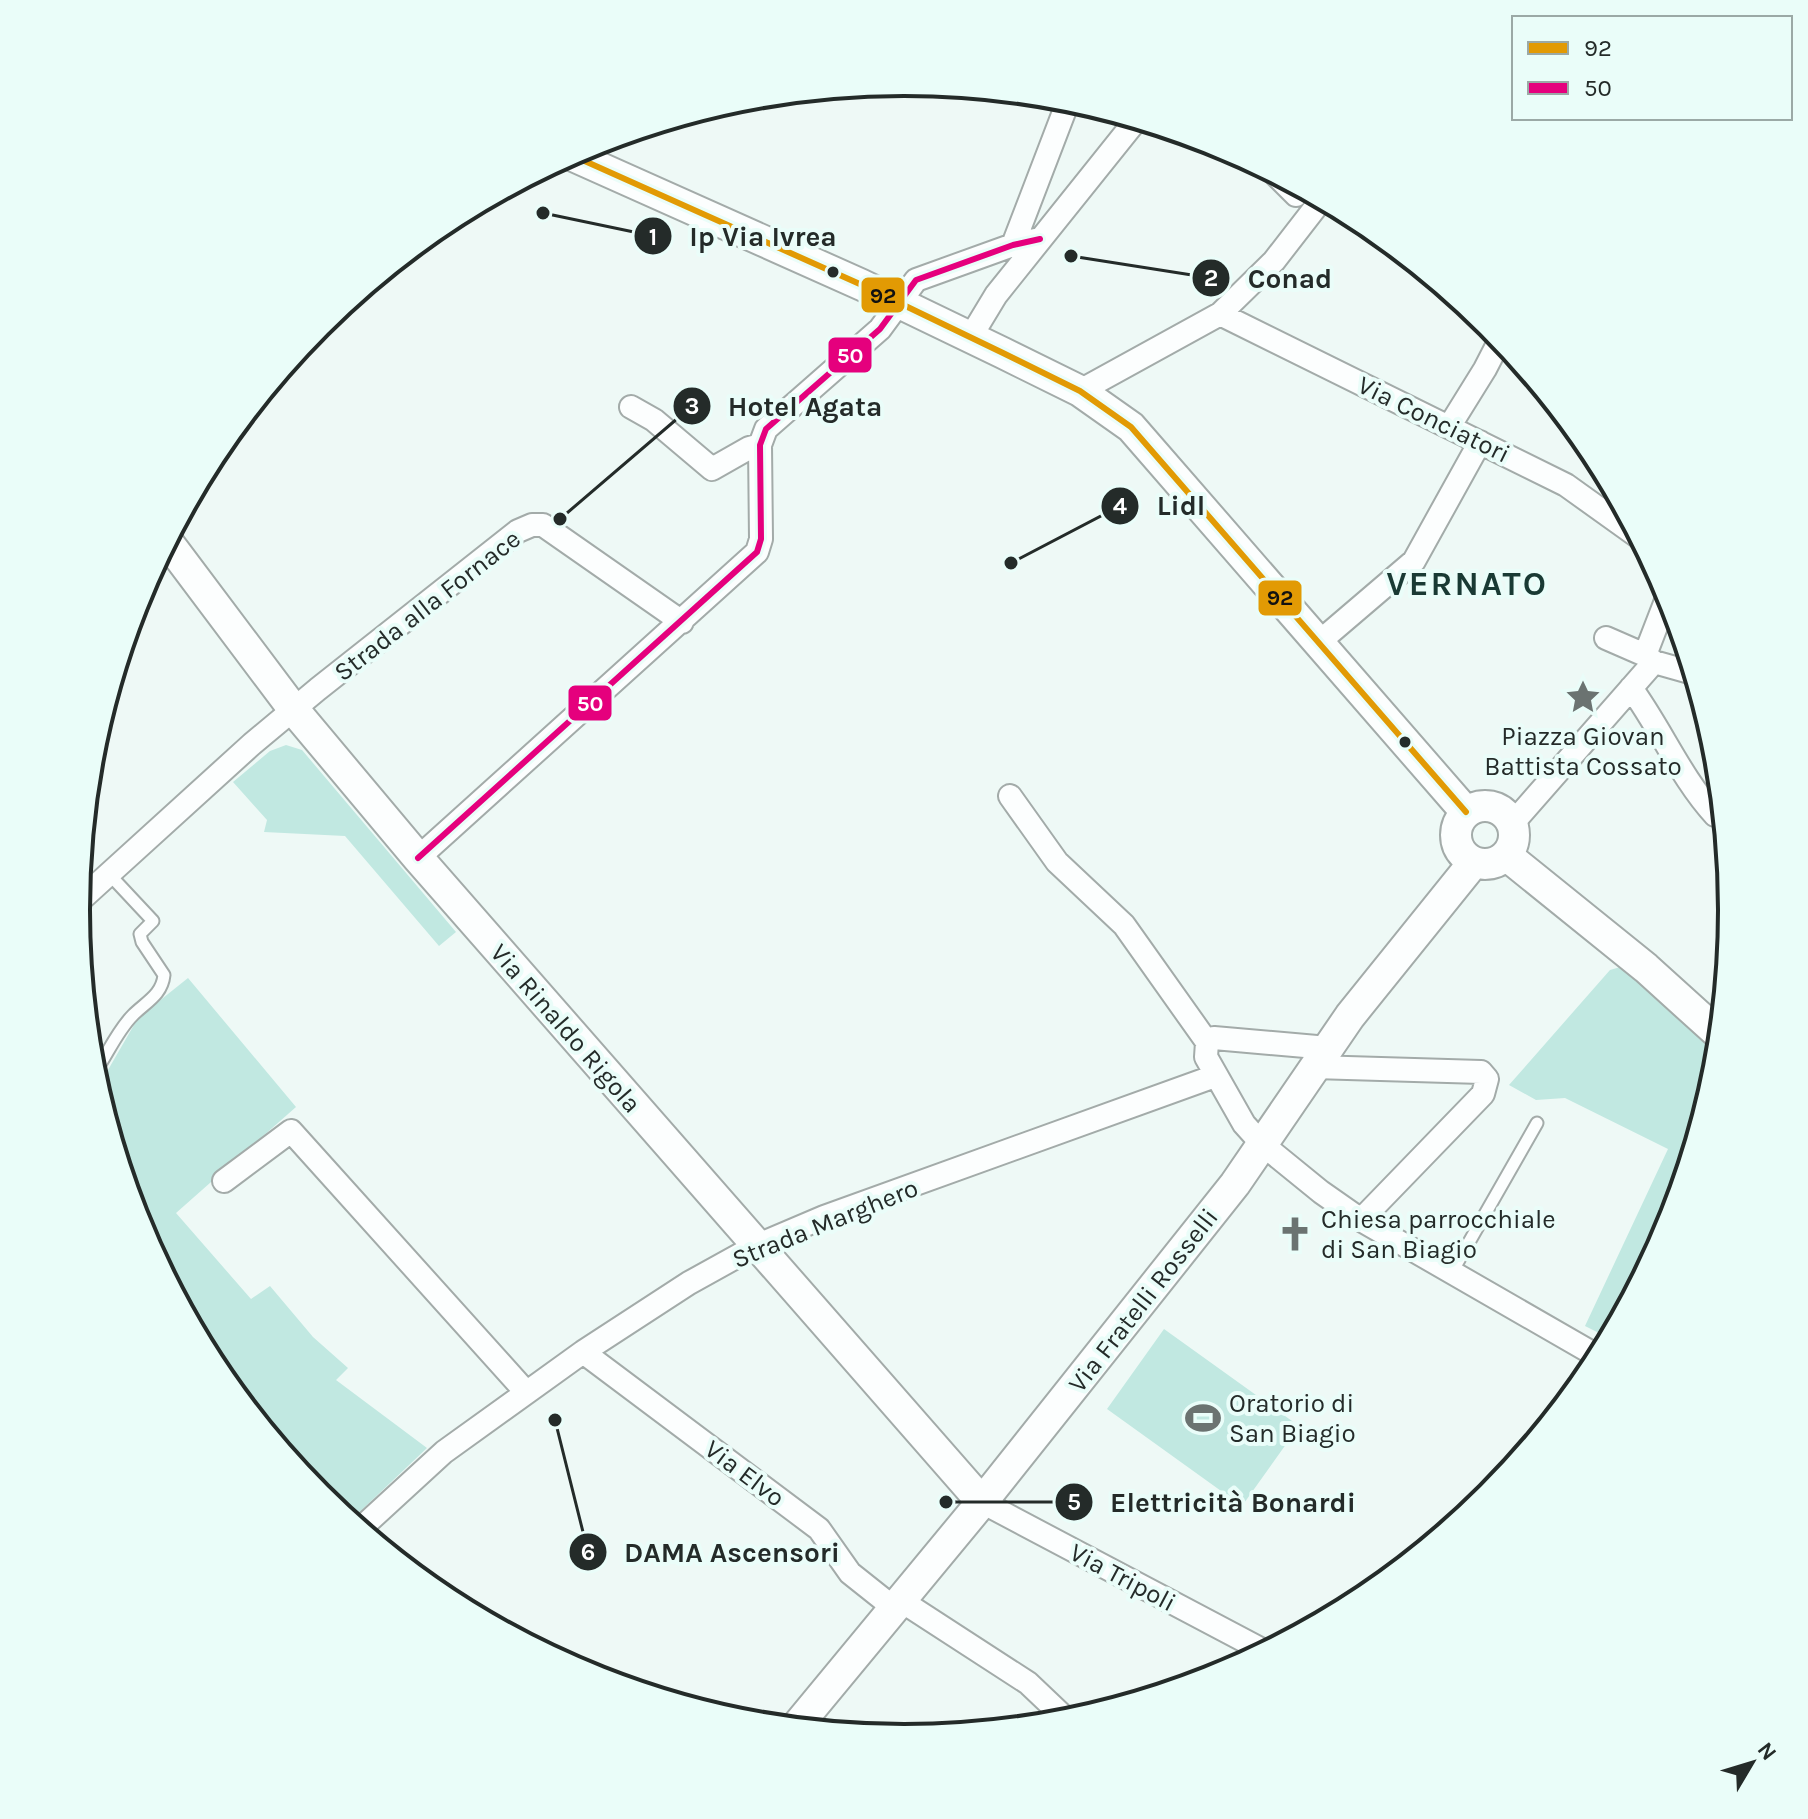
<svg xmlns="http://www.w3.org/2000/svg" width="1808" height="1819" font-family="Karla,sans-serif">
	<style>
		.green { fill: #c1e8e1 }
		.lines { fill: none; stroke-linecap: round; stroke-linejoin: round }
		.lane-casing { stroke: #a3aba9; stroke-width: 15 }
		.street-casing { stroke: #a3aba9; stroke-width: 26 }
		.secondary-casing { stroke: #a3aba9; stroke-width: 34 }
		.lane { stroke: #fcfefe; stroke-width: 11 }
		.street { stroke: #fcfefe; stroke-width: 22 }
		.secondary { stroke: #fcfefe; stroke-width: 30 }
		.bus-1-casing { stroke: #eafdf9; stroke-width: 12 }
		.bus-2-casing { stroke: #eafdf9; stroke-width: 12 }
		.bus-1 { stroke: #e29a04; stroke-width: 6 }
		.bus-2 { stroke: #e5007d; stroke-width: 6 }
		.bus-dot { fill: #242b29; stroke: #eafdf9; stroke-width: 3 }
		.labels { text-anchor: middle; stroke-width: 8; stroke-linejoin: round; paint-order: stroke }
		.street-label { font-size: 26px; fill: #242b29; stroke: #eafdf9 }
		.poi-label { font-size: 26px; fill: #242b29; stroke: #eafdf9; text-anchor: start }
		.district-label { font-size: 34px; font-weight: bold; letter-spacing: 2px; fill: #193a34; stroke: #eafdf9 }
		.rim { fill: none; stroke: #242b29; stroke-width: 4 }
		.leader { fill: none; stroke: #242b29; stroke-width: 3 }
		.callout-dot { fill: #242b29; stroke: #eafdf9; stroke-width: 3 }
		.mark-label { font-size: 24px; text-anchor: middle; font-weight: bold; fill: #fff }
		.callout-label { font-size: 28px; text-anchor: middle; font-weight: bold; fill: #242b29; stroke: #eafdf9; stroke-width: 8; stroke-linejoin: round; paint-order: stroke }
		.line-badge { stroke: #eafdf9; stroke-width: 3 }
		.badge-label { font-size: 22px; text-anchor: middle; font-weight: bold; fill: #fff }
		.pale-badge-label { font-size: 22px; text-anchor: middle; font-weight: bold; fill: #111 }
	</style>
	<rect width="100%" height="100%" fill="#eef9f6"/>
	<!-- green -->
	<path class="green" d="M286,745L302,750L456,932L439,946L345,836L264,832L267,820L233,782L270,751Z
		M1627,965L1718,1054L1716,1071L1669,1227L1609,1338L1585,1326L1668,1149L1565,1098L1536,1100L1509,1085L1610,970Z
		M188,978L296,1107L176,1213L251,1299L270,1286L313,1337L348,1368L336,1380L427,1448L350,1521L318,1495L215,1369L167,1279L191,1304L163,1272L139,1226L97,1089L138,1018Z
		M1164,1329L1299,1426L1242,1506L1107,1409Z"/>
	<g class="lines">
		<!-- lane casing -->
		<g class="lane-casing">
			<path id="lane" d="M93,1075C107,1056 116,1032 133,1015C146,1002 162,995 164,975L142,942L140,934L153,921L109,874
				M1452,1272L1537,1123"/>
		</g>
		<!-- street casing -->
		<g class="street-casing">
			<path id="street" d="M1274,173L1296,195
				M1013,245L1069,99
				M1220,314L1566,485L1640,538
				M970,338L996,295L1137,119
				M1080,391L1220,314L1274,261L1322,199
				M631,407L654,420L712,469L749,448L760,445
				M1449,427L1485,369L1501,338
				M1606,638L1645,655L1654,662L1693,673
				M1318,643L1414,561L1480,442
				M1645,655L1669,593
				M1631,688C1661,729 1681,778 1715,815
				M1010,796L1057,862L1124,925L1207,1042
				M1512,824L1654,662
				M418,858L757,552L761,539L760,445L766,429L880,329L916,280L1013,245L1040,239
				M77,903L252,744L318,689L518,531L532,525H543L682,622
				M1328,1048L1214,1038L1207,1042L1206,1057L1244,1124L1262,1144L1321,1192L1361,1220L1599,1357
				M1314,1067L1481,1072L1487,1079L1483,1094L1361,1220
				M224,1181L291,1131L526,1392
				M583,1352L819,1529L850,1573L894,1608
				M982,1502L1264,1651
				M360,1529L444,1452L583,1352L689,1283L756,1246L824,1217L1215,1076
				M900,1600L1028,1683L1068,1721"/>
		</g>
		<!-- secondary casing -->
		<g class="secondary-casing">
			<path id="secondary" d="M569,154L862,285L1003,353L1080,391L1131,427L1466,812
				M167,541L294,710L418,858L982,1502
				M1456 835a29 29 0 1 1 58 0a29 29 0 1 1-58 0Z
				M1506,855L1646,968L1720,1035
				M796,1727L982,1502L1235,1184L1350,1016L1474,862"/>
		</g>
		<!-- lane -->
		<use href="#lane" class="lane"/>
		<!-- street -->
		<use href="#street" class="street"/>
		<!-- secondary -->
		<use href="#secondary" class="secondary"/>
		<!-- bus-1 casing -->
		<g class="bus-1-casing">
			<path id="bus-1" d="M569,154L862,285L1003,353L1080,391L1131,427L1466,812"/>
		</g>
		<!-- bus-2 casing -->
		<g class="bus-2-casing">
			<path id="bus-2" d="M418,858L757,552L761,539L760,445L766,429L880,329L916,280L1013,245L1040,239"/>
		</g>
		<!-- bus-1 -->
		<use href="#bus-1" class="bus-1"/>
		<!-- bus-2 -->
		<use href="#bus-2" class="bus-2"/>
	</g>
	<!-- icons -->
	<defs>
		<g id="sight-bare" transform="scale(2.76)"><path d="M0-6L1.8-2.2L6-1.7L2.9 1.2L3.7 5.4L0 3.3L-3.7 5.4L-2.9 1.2L-6-1.7L-1.8-2.2Z" fill="#6b7371" stroke="#eafdf9" stroke-width="2.5" paint-order="stroke"/></g>
		<g id="church-bare" transform="scale(2.76)"><path d="M-1.2-6h2.4v3.5h3.3v2.4h-3.3V6h-2.4V-.1h-3.3v-2.4h3.3Z" fill="#6b7371" stroke="#eafdf9" stroke-width="2.5" paint-order="stroke"/></g>
		<g id="stadium-bare" transform="scale(2.76)"><path d="M0-5a6.5 5 0 1 0 0 10a6.5 5 0 1 0 0-10ZM-3.5-1.8h7v3.6h-7Z" fill="#6b7371" stroke="#eafdf9" stroke-width="2.5" paint-order="stroke"/></g>
	</defs>
	<g fill-rule="evenodd">
		<use href="#sight-bare" x="1583" y="697"/>
		<use href="#church-bare" x="1295" y="1234"/>
		<use href="#stadium-bare" x="1203" y="1418"/>
	</g>
	<!-- markers -->
	<g class="bus-dot">
		<circle cx="833" cy="272" r="7"/>
		<circle cx="1405" cy="742" r="7"/>
	</g>
	<g class="labels">
		<!-- street labels -->
		<g class="street-label">
			<text transform="translate(1434 419) rotate(26)" y="9">Via Conciatori</text>
			<text transform="translate(427 605) rotate(-38)" y="9">Strada alla Fornace</text>
			<text transform="translate(566 1028) rotate(49)" y="9">Via Rinaldo Rigola</text>
			<text transform="translate(825 1223) rotate(-22)" y="9">Strada Marghero</text>
			<text transform="translate(1143 1300) rotate(-52)" y="9">Via Fratelli Rosselli</text>
			<text transform="translate(745 1473) rotate(37)" y="9">Via Elvo</text>
			<text transform="translate(1123 1577) rotate(28)" y="9">Via Tripoli</text>
		</g>
		<!-- poi labels -->
		<g class="poi-label">
			<text x="1583" y="745" text-anchor="middle">Piazza Giovan<tspan x="1583" dy="30">Battista Cossato</tspan></text>
			<text x="1321" y="1228">Chiesa parrocchiale<tspan x="1321" dy="30">di San Biagio</tspan></text>
			<text x="1229" y="1412">Oratorio di<tspan x="1229" dy="30">San Biagio</tspan></text>
		</g>
		<!-- district labels -->
		<g class="district-label">
			<text x="1467" y="595">VERNATO</text>
		</g>
	</g>
	<!-- crop -->
	<path d="M0 0H1808V1819H0ZM90 910a814 814 0 1 1 1628 0a814 814 0 1 1-1628 0Z" fill="#eafdf9" fill-rule="evenodd"/>
	<path class="rim" d="M90 910a814 814 0 1 1 1628 0a814 814 0 1 1-1628 0Z"/>
	<!-- callouts -->
	<path class="leader" d="M543 213L653 236M1071 256L1211 278M560 519L692 406M1011 563L1120 506M946 1502L1074 1502M555 1420L588 1552"/>
	<g class="callout-dot">
		<circle cx="543" cy="213" r="8"/>
		<circle cx="1071" cy="256" r="8"/>
		<circle cx="560" cy="519" r="8"/>
		<circle cx="1011" cy="563" r="8"/>
		<circle cx="946" cy="1502" r="8"/>
		<circle cx="555" cy="1420" r="8"/>
		<circle cx="653" cy="236" r="20"/>
		<circle cx="1211" cy="278" r="20"/>
		<circle cx="692" cy="406" r="20"/>
		<circle cx="1120" cy="506" r="20"/>
		<circle cx="1074" cy="1502" r="20"/>
		<circle cx="588" cy="1552" r="20"/>
	</g>
	<g class="mark-label">
		<text x="653" y="245">1</text>
		<text x="1211" y="286">2</text>
		<text x="692" y="414">3</text>
		<text x="1120" y="514">4</text>
		<text x="1074" y="1510">5</text>
		<text x="588" y="1560">6</text>
	</g>
	<g class="callout-label">
		<text x="763" y="246">Ip Via Ivrea</text>
		<text x="1290" y="288">Conad</text>
		<text x="805" y="416">Hotel Agata</text>
		<text x="1181" y="515">Lidl</text>
		<text x="1233" y="1512">Elettricità Bonardi</text>
		<text x="732" y="1562">DAMA Ascensori</text>
	</g>
	<g class="line-badge">
		<rect x="860" y="276" width="46" height="38" rx="8" fill="#e29a04"/>
		<rect x="827" y="336" width="46" height="38" rx="8" fill="#e5007d"/>
		<rect x="1257" y="579" width="46" height="38" rx="8" fill="#e29a04"/>
		<rect x="567" y="684" width="46" height="38" rx="8" fill="#e5007d"/>
	</g>
	<g class="badge-label">
		<text x="850" y="363">50</text>
		<text x="590" y="711">50</text>
	</g>
	<g class="pale-badge-label">
		<text x="883" y="303">92</text>
		<text x="1280" y="605">92</text>
	</g>
	<!-- legend -->
	<rect x="1512" y="16" width="280" height="104" fill="#eafdf9" stroke="#9ba9a6" stroke-width="2"/>
	<rect x="1528" y="42" width="40" height="12" fill="#e29a04" stroke="#9ba9a6" stroke-width="2"/>
	<text x="1584" y="56" font-size="24" fill="#242b29">92</text>
	<rect x="1528" y="82" width="40" height="12" fill="#e5007d" stroke="#9ba9a6" stroke-width="2"/>
	<text x="1584" y="96" font-size="24" fill="#242b29">50</text>
	<!-- north arrow -->
	<g transform="translate(1752 1763) rotate(52)" stroke="#eafdf9" stroke-width="6" paint-order="stroke">
	<path d="M0-6L14 30L0 20L-14 30Z" fill="#242b29"/>
	<text y="-12" font-size="22" font-weight="bold" text-anchor="middle" fill="#242b29">N</text>
	</g>
</svg>
